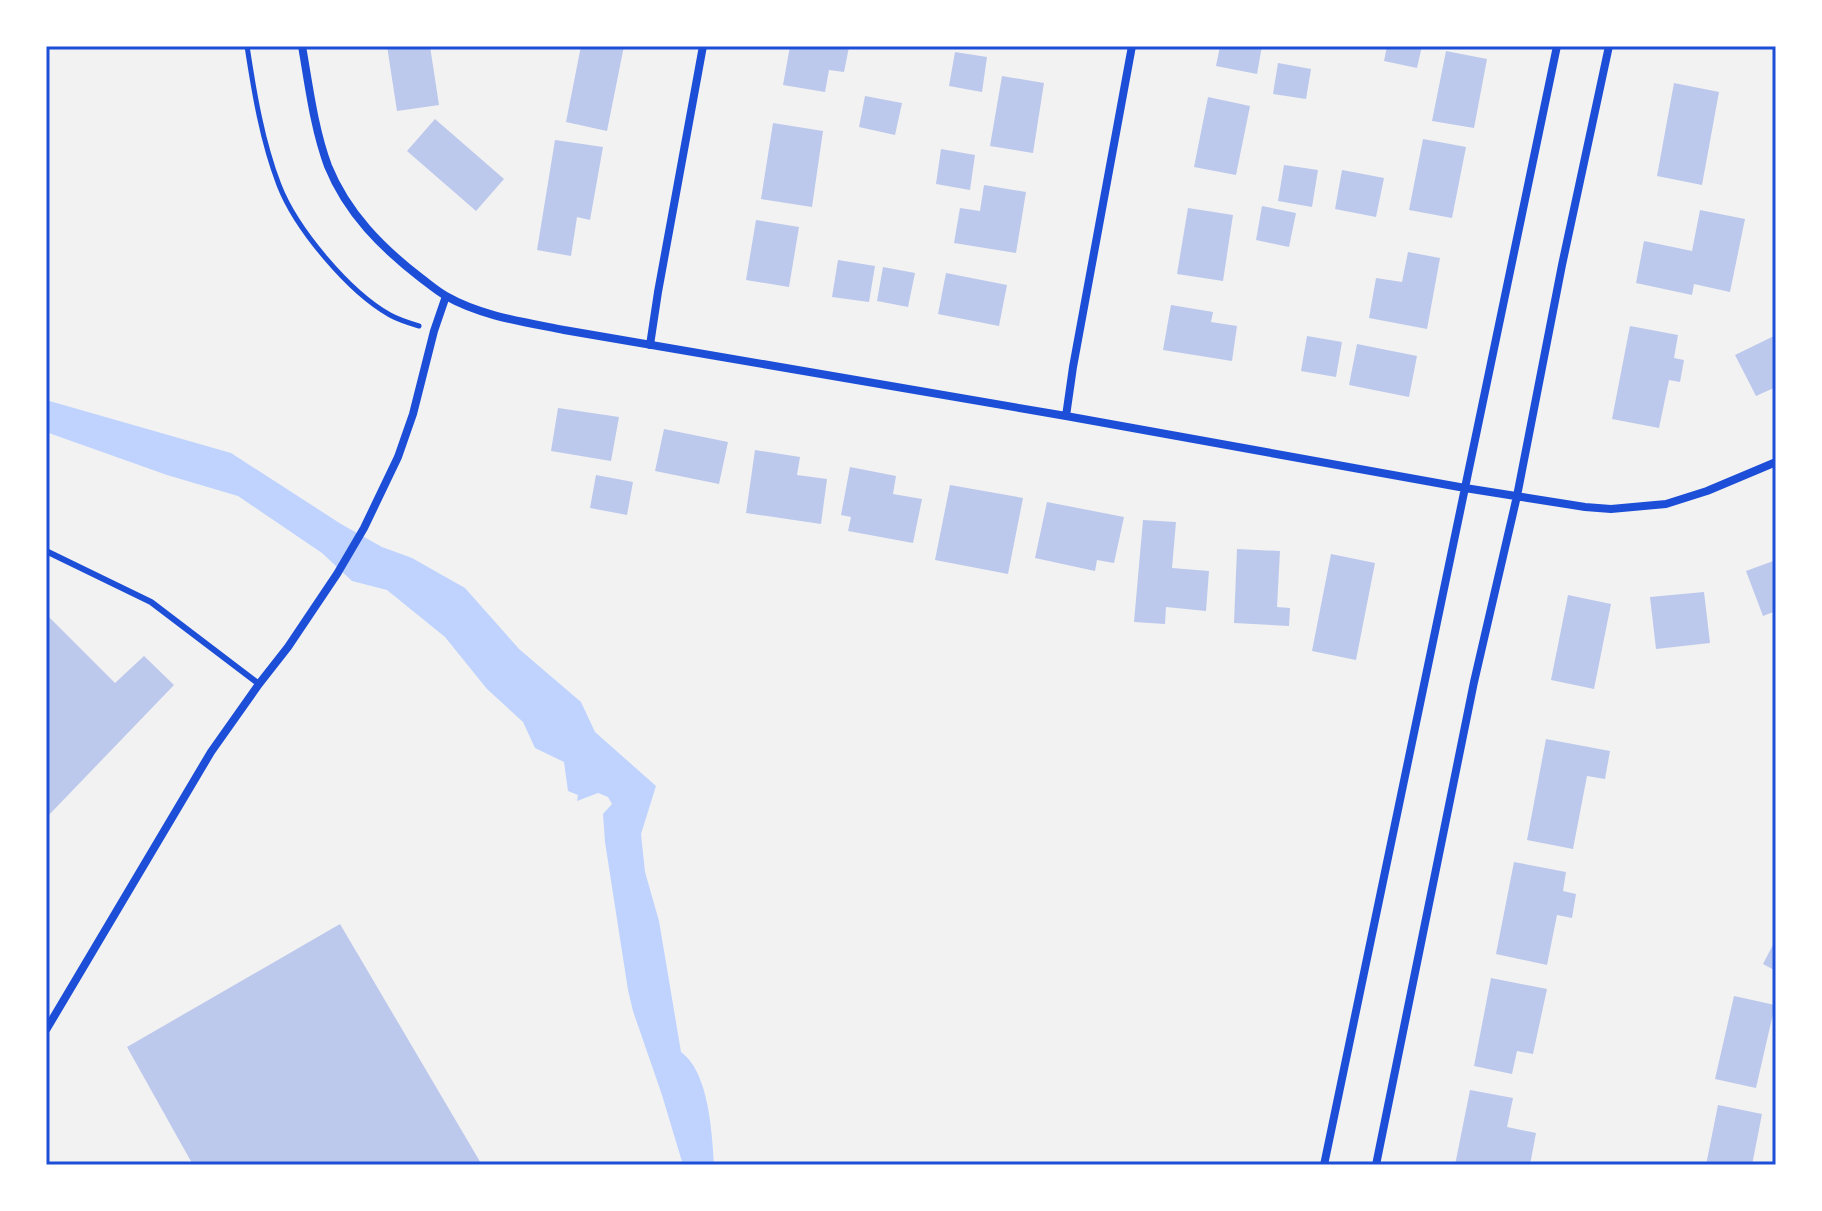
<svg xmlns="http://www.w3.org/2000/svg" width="1822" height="1211" font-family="'PT Sans Narrow',sans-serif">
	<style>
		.water { fill: #bfd3fe }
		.building { fill: #bdc9ec }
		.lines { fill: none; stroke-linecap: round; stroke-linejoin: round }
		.path { stroke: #1d4ed8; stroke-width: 5 }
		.service { stroke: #1d4ed8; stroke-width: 6 }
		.minor { stroke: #1d4ed8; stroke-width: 8 }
		.neatline { fill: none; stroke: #1d4ed8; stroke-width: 3 }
	</style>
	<rect width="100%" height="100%" fill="#f2f2f2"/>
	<!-- water -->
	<path class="water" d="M46,400L231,453L341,524L382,547L412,558L465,588L519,649L581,702L595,732L656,786L641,834L645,872L659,921L681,1052C709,1072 712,1133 714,1165H683L662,1095L633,1011L628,990L605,842L603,814L612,804L608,797L598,793L577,801L578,795L568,791L564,762L535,748L523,722L487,689L445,637L387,590L352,581L322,553L238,496L167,475L46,432Z"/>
	<!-- building -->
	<path class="building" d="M387,46H430L439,105L397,111Z
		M581,46H624L607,131L566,122Z
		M790,46L849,47L844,72L829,70L825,92L783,85Z
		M1220,46H1262L1257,74L1216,66Z
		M1387,46H1422L1417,68L1384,61Z
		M1446,51L1487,59L1474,128L1432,121Z
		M955,52L987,57L982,92L949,86Z
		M1278,63L1311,69L1306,99L1273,94Z
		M1002,76L1044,83L1033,153L990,146Z
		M1674,83L1719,92L1702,185L1657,176Z
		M865,96L902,103L895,135L859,127Z
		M1208,97L1250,106L1236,175L1194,167Z
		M435,119L504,179L476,211L407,151Z
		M773,123L823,131L812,207L761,199Z
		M1423,139L1466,147L1452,218L1409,210Z
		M555,140L603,147L590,220L577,217L571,256L537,250Z
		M941,149L975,155L970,190L936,184Z
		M1284,165L1318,170L1312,207L1278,201Z
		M1342,170L1384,178L1376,217L1335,209Z
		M984,185L1026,192L1016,253L954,243L960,208L980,211Z
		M1262,206L1296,213L1289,247L1256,240Z
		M1188,208L1233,215L1223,281L1177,274Z
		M1700,210L1745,219L1730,292L1694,284L1692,295L1636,283L1644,241L1692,251Z
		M756,220L799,227L789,287L746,280Z
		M1408,252L1440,258L1427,329L1369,318L1376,278L1402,282Z
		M838,260L875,266L869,302L832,297Z
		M883,267L915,273L908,307L877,301Z
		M946,273L1007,285L999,326L938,314Z
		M1171,305L1213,312L1211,322L1237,326L1232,361L1163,350Z
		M1630,326L1678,335L1674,358L1684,360L1680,382L1669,380L1659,428L1612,419Z
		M1776,335V387L1756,396L1735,355Z
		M1307,336L1342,342L1336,377L1301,371Z
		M1357,344L1417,356L1409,397L1349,385Z
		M558,408L619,417L611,461L551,451Z
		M664,429L728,442L719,484L655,471Z
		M755,450L800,457L797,475L827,479L821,524L746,513Z
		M850,467L896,476L893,494L922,499L913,543L848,531L851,517L841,515Z
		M596,475L633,482L627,515L590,508Z
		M950,485L1023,498L1008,574L935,560Z
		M1047,502L1124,517L1114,563L1097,560L1095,571L1035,558Z
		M1143,520L1176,522L1172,568L1209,571L1206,611L1166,607L1165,624L1134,622Z
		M1237,549L1280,551L1277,607L1290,608L1289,626L1234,623Z
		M1331,554L1375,563L1356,660L1312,651Z
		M1776,560V611L1763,616L1746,571Z
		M1704,592L1710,643L1656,649L1650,597Z
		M1568,595L1611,604L1594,689L1551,680Z
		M46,614L115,683L144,656L174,685L46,818Z
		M1546,739L1610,751L1605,779L1587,776L1573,849L1527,840Z
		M1514,862L1566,872L1563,891L1576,894L1572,918L1557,915L1547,965L1496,954Z
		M340,924L482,1165H193L127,1047Z
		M1776,939V971L1763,964Z
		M1491,978L1547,989L1533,1054L1517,1051L1512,1074L1474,1066Z
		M1734,996L1775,1005L1756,1088L1715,1079Z
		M1470,1090L1513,1098L1507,1127L1536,1133L1530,1165H1455Z
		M1718,1105L1762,1114L1752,1165H1706Z"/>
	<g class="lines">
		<!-- path -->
		<path class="path" d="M247,46C254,92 262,141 279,185C296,229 349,292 390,315C399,320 409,323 419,326"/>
		<!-- service -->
		<path class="service" d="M46,551L151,602L259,684"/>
		<!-- minor -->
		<path class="minor" d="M302,46C309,86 314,128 328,166C347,213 382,248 421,278C429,284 437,291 446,296C481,316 524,322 564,330L1066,416L1465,488L1585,507L1611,509L1666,504L1707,491L1776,462
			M650,345L658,292L703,46
			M1066,416L1073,367L1132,46
			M46,1030L211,752L259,684L288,647L337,574L364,528L398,457L413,414L434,331L446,296
			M1324,1165L1557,46
			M1376,1165L1474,682L1517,496L1562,265L1609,46"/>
	</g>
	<!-- border -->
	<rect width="1822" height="1211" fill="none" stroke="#ffffff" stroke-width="96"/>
	<rect x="48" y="48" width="1726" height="1115" class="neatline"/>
</svg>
